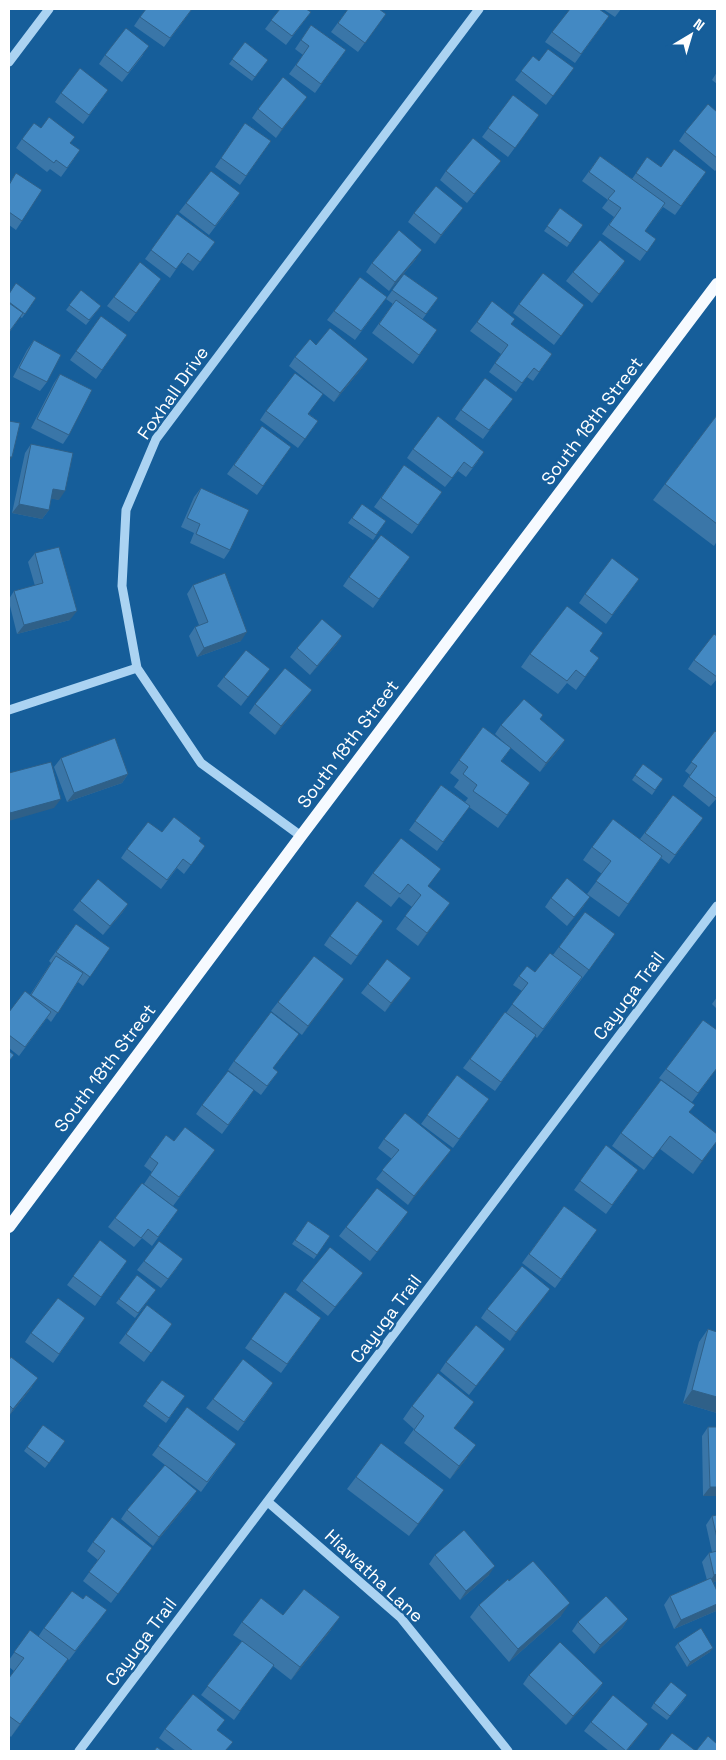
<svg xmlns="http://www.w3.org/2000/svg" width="726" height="1760" font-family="'Space Grotesk',sans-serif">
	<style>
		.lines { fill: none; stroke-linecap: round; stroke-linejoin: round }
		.minor { stroke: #abd3f2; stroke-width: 9 }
		.major { stroke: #f6faff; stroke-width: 12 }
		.wall { fill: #3a76a8 }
		.shaded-wall { fill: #2f6088 }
		.building { fill: #4389c3; stroke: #2f6088 }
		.labels { text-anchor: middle; stroke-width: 5; stroke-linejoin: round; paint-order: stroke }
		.street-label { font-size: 18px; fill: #fff; stroke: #165e9a }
	</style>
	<rect width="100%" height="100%" fill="#165e9a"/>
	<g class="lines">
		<!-- minor -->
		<path class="minor" d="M9,62L49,9
			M9,710L137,668
			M301,836L201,763L137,668L122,586L126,510L156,439L479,9
			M268,1502L400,1617L508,1751
			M79,1751L717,906"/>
		<!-- major -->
		<path class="major" d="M9,1227L301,836L717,284"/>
	</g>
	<!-- wall -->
	<path class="wall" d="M280,9L311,12L286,45L265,29Z
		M348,9L386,14L358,52L331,32Z
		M603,9H621L615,17Z
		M190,12L164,47L134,26L140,17Z
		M609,16L575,63L545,42L552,32Z
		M311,25L346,50L315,93L289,74L303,55L295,49Z
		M245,42L268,60L252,81L229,64Z
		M105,55H143L122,82L99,64Z
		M533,56L539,61L567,77L546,105L515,80Z
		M717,72V84L712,80Z
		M108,90L83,124L55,102L61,93Z
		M513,95L539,115L508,157L482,137Z
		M307,97L276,138L252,118L258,109Z
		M717,112V169L715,171L679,141L685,132Z
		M245,123L271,141L240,185L215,167Z
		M41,128L70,143L74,159L61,177L50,169L47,172L16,148L22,139Z
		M600,156L632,179L647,157L661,167L706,172L675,215L663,207L645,231L656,239L640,261L602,234L614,217L602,208L608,200L582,181Z
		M501,161L494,170L467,203L440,180L446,171Z
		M16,173L22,221L16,230L9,225V184Z
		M234,202L209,235L179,212L186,203Z
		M560,208L583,225L567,247L544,231Z
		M414,213L456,217L435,244L408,222Z
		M177,214L215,242L193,271L181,262L170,278L145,259Z
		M416,259L389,291L366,272L372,263Z
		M625,261L619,270L592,303L566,281L573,272Z
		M404,274L438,298L422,320L437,330L413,364L372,333L393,304L386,299Z
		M155,288L129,322L107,306L114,297Z
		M81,290L101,306L86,325L66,310Z
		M9,294L36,298L22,318L20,317L9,333Z
		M387,297L355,340L327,320L334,311Z
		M519,304L584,305L554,345L513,313Z
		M101,316L127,335L96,379L70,360Z
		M477,322L511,324L552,354L533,381L527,377L516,392L489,372L501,354L470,331Z
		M34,340L47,382L40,391L13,377L27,350Z
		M316,345L368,359L362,368L334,402L289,366L295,357Z
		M60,374L69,435L63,444L31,428L54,383Z
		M506,408L483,439L455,419L461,410Z
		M266,411L309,414L318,421L298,448L260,420Z
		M717,415V541L714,546L653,500L665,484Z
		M262,426L291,447L257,495L227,474Z
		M31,444L59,500L51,498L49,510L42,519L12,513L25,453Z
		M413,449L478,461L466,477L458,471L445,487L407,458Z
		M404,465L442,492L412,534L374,507Z
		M201,488L230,550L224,559L190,543L194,533L181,527L194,497Z
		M362,504L386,521L373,540L348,523Z
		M35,553L70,620L17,634L9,602V599L14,591L35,586L28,562Z
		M410,557L373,608L343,586L349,577Z
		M639,579L606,624L579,603L585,594Z
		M193,585L241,641L197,657L189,636L195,627L199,625L187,594Z
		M342,636L336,645L310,675L290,657L297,648Z
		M717,636V679L711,686L688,669L694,660Z
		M590,651L599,658L576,690L567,683L558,694L521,667L530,654Z
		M270,669L241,706L217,686L224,677Z
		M312,690L305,699L275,735L249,713L255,704Z
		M540,719L565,740L559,749L540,772L511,748L501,762L530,783L498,828L469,807L437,851L409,830L441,785L465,802L468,798L454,787L459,780L450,773L483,727L506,744L495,734L501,725Z
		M715,731L717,798L709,807L683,786L690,775L685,771Z
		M61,758L128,774L122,783L67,802L54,767Z
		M643,764L663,779L652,795L632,780Z
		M673,795L703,818L669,864L661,858L619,917L587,894L602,874L583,860L592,847L640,839Z
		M162,832L199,841L205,846L184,874L177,868L161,889L121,858L127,849Z
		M373,873L429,887L450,903L418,946L396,929L412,907L399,897L391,907L364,886Z
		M551,898L584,906L567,926L545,907Z
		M80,901L128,904L122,913L103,935L73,910Z
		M585,912L609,943L537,1038L535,1036L495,1091L463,1068L505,1012L506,1013L522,991L513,985L519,976L535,972L553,955Z
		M383,921L351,965L324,945L330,936Z
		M76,924L110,948L83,986L78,982L51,1022L47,1018L19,1056L9,1048V1012L30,995L51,963L49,961Z
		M411,978L385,1012L361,993L368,984Z
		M344,979L302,1035L271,1011L278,1002Z
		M717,997V1009L712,1004Z
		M299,1034L273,1068L278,1072L261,1095L228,1070L234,1061Z
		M717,1068L692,1102L659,1078L666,1069Z
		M457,1075L489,1099L453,1148L421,1124Z
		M248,1099L222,1134L196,1114L202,1105Z
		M689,1112L717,1141L693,1174L660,1149L644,1170L612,1146L621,1133Z
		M384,1139L451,1150L408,1205L376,1179L392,1159L378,1148Z
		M174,1141L215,1150L173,1206L144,1184L152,1172L144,1166L150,1157Z
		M606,1145L638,1170L606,1214L574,1190Z
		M564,1206L597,1230L555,1288L522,1263Z
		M178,1210L152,1246L142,1238L134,1247L108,1227L115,1218Z
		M308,1221L330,1236L314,1259L292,1244Z
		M402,1221L370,1261L339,1236L346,1227Z
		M100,1240L127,1261L95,1306L67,1285Z
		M144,1261L177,1268L161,1288L137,1270Z
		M363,1273L356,1282L328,1316L296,1290L302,1281Z
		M137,1275L156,1290L135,1318L116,1303Z
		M550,1289L510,1341L481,1318L487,1309Z
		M285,1292L321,1318L281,1373L245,1348Z
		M147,1305L172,1324L144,1362L119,1343Z
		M79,1327L53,1363L25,1342L31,1333Z
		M708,1329L717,1332V1413L683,1403L699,1342Z
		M505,1349L469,1395L440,1371L446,1362Z
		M9,1360L32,1387L9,1416Z
		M162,1380L185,1396L166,1423L143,1406Z
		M267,1392L238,1431L206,1408L213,1399Z
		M474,1402L454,1428L467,1458L450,1479L404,1443L414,1429L403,1419L412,1406Z
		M187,1407L236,1444L201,1492L167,1466L191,1500L153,1546L121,1519L127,1510L165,1465L152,1455Z
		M43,1425L65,1441L45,1468L24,1451Z
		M708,1427L717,1496H703L702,1436Z
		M356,1477L435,1503L409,1536L347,1489Z
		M717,1515V1581L713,1582L717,1591V1609L716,1611L674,1629L664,1605L670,1596L707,1580L702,1562L709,1553L712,1552L706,1525L712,1516Z
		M93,1542L152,1548L111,1603L83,1581L98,1560L87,1551Z
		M435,1555L489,1575L460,1600L429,1564Z
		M509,1581L561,1616L509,1662L470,1617L479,1605Z
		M283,1615L331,1630L291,1680L273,1666L234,1720L201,1695L242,1641L233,1635L242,1622Z
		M100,1619L69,1660L68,1659L11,1737L9,1735V1678L14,1671L9,1667V1660L30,1630L38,1637L44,1628Z
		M628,1619L622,1628L594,1654L572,1631L578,1622Z
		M678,1643L710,1652L687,1667L675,1647Z
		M529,1675L603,1683L597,1692L566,1725L523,1684Z
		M684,1700L667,1720L651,1708L654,1703Z
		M591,1722L648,1724L627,1751H609L584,1731Z
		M165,1729L218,1730L226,1751H176L159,1738Z"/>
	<!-- shaded-wall -->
	<path class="shaded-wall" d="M307,97L301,106L276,138L282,129Z
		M463,208L435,244L441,235Z
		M422,250L416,259L389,291L395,282Z
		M625,261L619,270L592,303L599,294Z
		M368,359L362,368L334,402L340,393Z
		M9,457H12L9,462Z
		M53,489L65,491L59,500L46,498Z
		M19,504L49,510L42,519L12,513Z
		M77,611L70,620L17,634L24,625Z
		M247,632L241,641L197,657L204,648Z
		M342,636L336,645L310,675L317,666Z
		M270,669L264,678L241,706L248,697Z
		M312,690L305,699L275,735L281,726Z
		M565,740L559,749L540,772L546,763Z
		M128,774L122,783L67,802L74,793Z
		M61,799L54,808L9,821V815L10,813Z
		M590,897L584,906L567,926L574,917Z
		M450,903L441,916L418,946L427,933Z
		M128,904L122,913L103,935L110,926Z
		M411,978L405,987L385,1012L391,1003Z
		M344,979L338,988L302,1035L308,1026Z
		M717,1141L712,1149L693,1174L702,1161Z
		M451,1150L445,1159L408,1205L414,1196Z
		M408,1212L402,1221L370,1261L377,1252Z
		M550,1289L544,1298L510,1341L516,1332Z
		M505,1349L499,1358L469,1395L476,1386Z
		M38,1378L32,1387L9,1416L13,1409Z
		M692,1390L717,1397V1413L683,1403Z
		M474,1402L465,1415L445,1440L454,1428Z
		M476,1445L467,1458L450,1479L459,1466Z
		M710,1487H717V1496H703Z
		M444,1490L435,1503L409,1536L418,1524Z
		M197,1491L191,1500L153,1546L159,1537Z
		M495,1566L489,1575L460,1600L466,1591Z
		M717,1574V1581L708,1584L714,1575Z
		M570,1603L561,1616L509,1662L518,1649Z
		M717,1604V1609L716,1611L674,1629L681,1620Z
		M340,1617L331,1630L291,1680L300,1667Z
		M628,1619L622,1628L594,1654L600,1645Z
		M713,1648L710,1652L687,1667L690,1662Z
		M68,1659L59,1672L11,1737L20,1724Z
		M603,1683L597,1692L566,1725L573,1716Z
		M648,1724L642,1733L627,1751H626Z"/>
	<!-- building -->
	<path class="building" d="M146,9H192L170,38L140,17Z
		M280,9H306L311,12L292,36L271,20Z
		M348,9H379L386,14L365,43L338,23Z
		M570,9H599L609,16L581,54L552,32Z
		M311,25L346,50L321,84L296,65L309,46L301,40Z
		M126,28L149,46L128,73L105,55Z
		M245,42L268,60L255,77L232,59Z
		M548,49L574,68L553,96L521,71L533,56L539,61Z
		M80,68L108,90L89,115L61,93Z
		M283,77L307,97L282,129L258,109Z
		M513,95L539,115L515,148L488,128Z
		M708,104L717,112V158L685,132Z
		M49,117L75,137L70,143L80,150L67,168L56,160L54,163L22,139L34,123L41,128Z
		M245,123L271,141L246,176L221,158Z
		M473,138L501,161L474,194L446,171Z
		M674,149L706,172L681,206L636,173L647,157L661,167Z
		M600,156L665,203L645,231L656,239L647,252L609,225L621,208L608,199L615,191L589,172Z
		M211,171L240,193L215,226L186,203Z
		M16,173L42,190L22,221L9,212V185Z
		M436,186L463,208L441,235L414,213Z
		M560,208L583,225L570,243L547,226Z
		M177,214L215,242L200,262L188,253L176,269L151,250Z
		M399,230L422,250L395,282L372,263Z
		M600,240L625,261L599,294L573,272Z
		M140,262L161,279L136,313L114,297Z
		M543,273L584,305L561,336L519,304Z
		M404,274L438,298L426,314L392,290Z
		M360,277L387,297L361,331L334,311Z
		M16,283L36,298L25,314L9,302V294Z
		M81,290L101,306L89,320L69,305Z
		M396,300L437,330L419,355L379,324Z
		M492,301L515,319L511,324L552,354L539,372L534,368L522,383L495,363L508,345L477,322Z
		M9,303L23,313L9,332Z
		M101,316L127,335L102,370L76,351Z
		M330,328L368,359L340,393L295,357L310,339L316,345Z
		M34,340L61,355L47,382L19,368Z
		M295,373L323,394L308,414L318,421L305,439L266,411Z
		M60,374L92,390L69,435L37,419Z
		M485,378L513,399L489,430L461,410Z
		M717,415V524L665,484Z
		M438,416L484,452L472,468L464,462L452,478L413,449Z
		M9,421L20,423L12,457H9Z
		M262,426L291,447L263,486L234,465Z
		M31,444L73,453L65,491L53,489L49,510L19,504Z
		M404,465L442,492L418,525L381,498Z
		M201,488L249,510L230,550L196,534L200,524L187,518Z
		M362,504L386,521L376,535L352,518Z
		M381,535L410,557L379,599L349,577Z
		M59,547L77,611L24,625L14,591L43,583L35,553Z
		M612,558L639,579L612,615L585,594Z
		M225,573L247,632L204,648L195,627L208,622L193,585Z
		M567,606L603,633L590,651L599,658L585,677L576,670L567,681L530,654Z
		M322,619L342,636L317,666L297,648Z
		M714,634L717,636V677L694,660Z
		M246,650L270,669L248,697L224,677Z
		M285,668L312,690L281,726L255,704Z
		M524,699L543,715L540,719L565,740L546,763L501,725Z
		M483,727L511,748L501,761L530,783L507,815L473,791L477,785L463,774L468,767L459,760Z
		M715,731L717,733V796L716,798L689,777L697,766L691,762Z
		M115,738L128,774L74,793L61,758Z
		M51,762L61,799L10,813L9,807V773Z
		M643,764L663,779L655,790L635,775Z
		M441,785L470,806L443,842L415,821Z
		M673,795L703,818L675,855L645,833Z
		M174,817L201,838L199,841L205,846L191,865L183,859L167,880L127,849L148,822L162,832Z
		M613,819L662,856L628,904L596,881L611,861L592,847Z
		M401,838L441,869L428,886L450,903L427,933L405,916L421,895L408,884L400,894L373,873Z
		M567,878L590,897L574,917L551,898Z
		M98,879L128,904L110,926L80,901Z
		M357,901L383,921L357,956L330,936Z
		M585,912L615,934L589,970L559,947Z
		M76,924L110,948L90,977L56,952Z
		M550,953L582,977L543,1029L512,1004L528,983L519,976L527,966L535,972Z
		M56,956L83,973L58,1013L31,995Z
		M314,956L344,979L308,1026L278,1002Z
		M387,959L411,978L391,1003L368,984Z
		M25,991L51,1012L25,1047L9,1035V1012Z
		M271,1012L299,1034L273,1068L278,1072L267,1086L234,1061Z
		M505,1012L536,1035L501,1082L470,1059Z
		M703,1020L717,1030V1068L698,1093L666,1069Z
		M9,1051L14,1055L9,1061Z
		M228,1071L254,1090L228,1125L202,1105Z
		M457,1075L489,1099L459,1139L427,1115Z
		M661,1080L695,1105L689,1112L717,1134V1141L702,1161L670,1136L653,1158L621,1133Z
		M405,1113L451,1150L414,1196L382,1170L399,1150L384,1139Z
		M185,1127L215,1150L179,1197L150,1175L158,1163L150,1157L166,1135L174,1141Z
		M606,1145L638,1170L612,1205L580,1181Z
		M142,1183L178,1210L158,1237L148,1229L141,1238L115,1218Z
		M377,1188L408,1212L377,1252L346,1227Z
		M564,1206L597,1230L561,1279L529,1254Z
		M308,1221L330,1236L317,1255L295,1240Z
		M100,1240L127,1261L101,1297L73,1276Z
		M159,1241L183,1259L168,1279L144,1261Z
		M330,1247L363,1273L335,1307L302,1281Z
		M522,1266L550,1289L516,1332L487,1309Z
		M137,1275L156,1290L138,1313L119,1299Z
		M285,1292L321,1318L287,1364L251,1339Z
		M58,1298L85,1318L59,1354L31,1333Z
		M147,1305L172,1324L151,1353L126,1334Z
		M476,1325L505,1349L476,1386L446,1362Z
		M708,1329L717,1332V1397L692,1390Z
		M11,1357L38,1378L13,1409L9,1405V1360Z
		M243,1359L273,1383L244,1422L213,1399Z
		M438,1373L474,1402L454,1428L476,1445L459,1466L414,1430L424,1416L412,1406Z
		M162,1380L185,1396L169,1418L146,1401Z
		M187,1407L236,1444L207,1482L158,1446Z
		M43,1425L65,1441L49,1463L27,1447Z
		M708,1427H717V1487H710Z
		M381,1443L444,1490L418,1524L356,1477Z
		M165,1465L197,1491L159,1537L127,1510Z
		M717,1515V1538L712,1516Z
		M112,1517L152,1548L118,1594L89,1572L105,1551L93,1542Z
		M464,1530L495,1566L466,1591L435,1555Z
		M717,1551V1574L714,1575L709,1553Z
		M533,1561L570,1603L518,1649L479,1605L508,1579L509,1581Z
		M711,1578L717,1591V1604L681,1620L670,1596Z
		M304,1589L340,1617L300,1667L242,1622L261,1598L283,1615Z
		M72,1591L83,1599L86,1595L107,1610L75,1651L44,1628Z
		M606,1596L628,1619L600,1645L578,1622Z
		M701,1628L713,1648L690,1662L678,1643Z
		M30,1630L68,1659L20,1724L9,1716V1678L24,1658L14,1652Z
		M242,1641L274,1665L240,1711L207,1686Z
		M560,1642L603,1683L573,1716L529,1675Z
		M671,1682L687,1695L670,1716L654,1703Z
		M193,1694L225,1720L217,1730L233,1742L225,1751H193L165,1729Z
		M613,1695L648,1724L626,1751L591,1722Z
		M672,1733L696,1751L708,1736L717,1744V1751H658Z
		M157,1747L162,1751H154Z"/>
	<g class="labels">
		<!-- street labels -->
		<g class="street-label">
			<text transform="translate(173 393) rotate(-55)" y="6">Foxhall Drive</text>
			<text transform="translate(592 421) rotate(-53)" y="6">South 18th Street</text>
			<text transform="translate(348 744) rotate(-53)" y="6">South 18th Street</text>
			<text transform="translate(629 996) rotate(-53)" y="6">Cayuga Trail</text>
			<text transform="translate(105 1068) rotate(-53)" y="6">South 18th Street</text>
			<text transform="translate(386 1319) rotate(-53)" y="6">Cayuga Trail</text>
			<text transform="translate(374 1576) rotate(43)" y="6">Hiawatha Lane</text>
			<text transform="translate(141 1642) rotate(-53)" y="6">Cayuga Trail</text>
		</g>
	</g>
	<!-- border -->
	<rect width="726" height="1760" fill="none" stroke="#ffffff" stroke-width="20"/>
	<!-- north arrow -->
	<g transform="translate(691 35) rotate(38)" stroke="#165e9a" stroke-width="4" paint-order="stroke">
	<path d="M0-4L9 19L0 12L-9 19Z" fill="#ffffff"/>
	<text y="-8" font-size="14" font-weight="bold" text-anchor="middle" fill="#ffffff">N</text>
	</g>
</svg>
